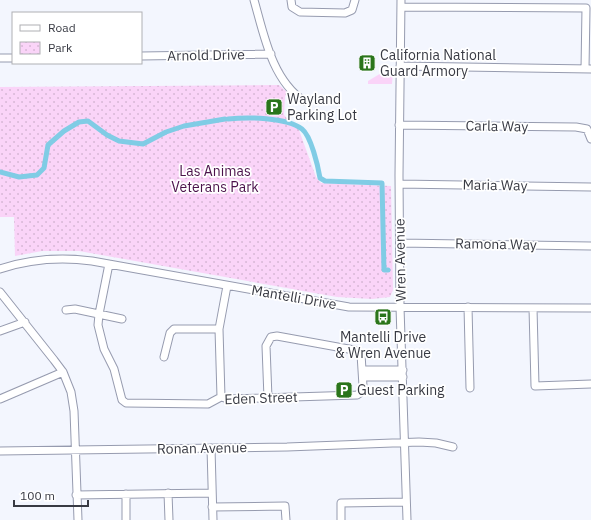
<svg xmlns="http://www.w3.org/2000/svg" width="591" height="520" font-family="'IBM Plex Sans',sans-serif">
	<style>
		.grass { fill: #fad4f8 }
		.park { fill: url(#park-dots) }
		.lines { fill: none; stroke-linecap: round; stroke-linejoin: round }
		.canal { stroke: #80cce5; stroke-width: 5 }
		.minor-casing { stroke: #969baf; stroke-width: 9 }
		.minor { stroke: #fff; stroke-width: 7 }
		.labels { text-anchor: middle; stroke-width: 3.5; stroke-linejoin: round; paint-order: stroke }
		.street-label { font-size: 14px; fill: #383a43; stroke: #fff }
		.poi-label { font-size: 14px; fill: #383a43; stroke: #fff; text-anchor: start }
		.park-label { font-size: 14px; fill: #4b124b; stroke: #fff }
	</style>
	<defs>
		<pattern id="park-dots" width="8" height="8" patternUnits="userSpaceOnUse"><rect width="8" height="8" fill="#fad4f8"/><path d="M2 2h.1M6 6h.1" fill="none" stroke="#d7b7d6" stroke-width="1.8" stroke-linecap="round"/></pattern>
	</defs>
	<rect width="100%" height="100%" fill="#f3f6fe"/>
	<!-- grass -->
	<path class="grass" d="M383,72H393L392,84H368V81Z"/>
	<!-- park -->
	<path class="park" d="M279,85L288,93L285,96L284,115L299,130L316,177L321,183L391,186L393,290L390,297L372,299L337,297L79,251H42L15,256L14,217H0V87Z"/>
	<g class="lines">
		<!-- canal -->
		<path class="canal" d="M228,119C247,117 286,117 302,129C311,136 318,166 320,178L325,181L382,183L384,270H388
			M0,172L19,177L37,175L44,168L48,145L64,131L79,122L88,121L107,135L119,141L143,144L166,132L184,126L225,119"/>
		<!-- minor casing -->
		<g class="minor-casing">
			<path id="minor" d="M254,0C264,35 272,80 304,101
				M291,0L292,7L300,12L345,13L352,10L355,0
				M401,0L399,175L400,307L407,520
				M401,7L586,8L585,69
				M141,56L271,54
				M0,58H13
				M400,66L591,69
				M399,125L576,127L587,129L591,139
				M399,184L591,187
				M400,243L591,246
				M109,264L99,314L98,325L104,349L114,369L122,400L126,403L208,404L221,397L228,399L357,395L360,393L363,386L361,354L354,350L277,336L271,337L266,346L268,398
				M0,269C30,259 61,257 92,261L349,307L591,308
				M0,292L54,360L63,372L71,392L74,411L78,520
				M468,307L470,388
				M533,308L535,386L591,384
				M66,310L75,309L122,319
				M0,331L25,322
				M164,357L170,333L174,329H219
				M363,370H403
				M363,377H403
				M221,397L219,329L227,286
				M0,399L63,372
				M211,448L213,520
				M0,451L287,447L419,442L436,443L453,447
				M168,493L169,520
				M126,494V520
				M76,495L212,493
				M212,507L285,506L286,520
				M341,520V503L406,502"/>
		</g>
		<!-- minor -->
		<use href="#minor" class="minor"/>
	</g>
	<!-- icons -->
	<defs>
		<g id="building-square" transform="scale(0.9)"><rect x="-9" y="-9" width="18" height="18" rx="4" fill="#2a751b" stroke="#fff"/><path d="M-4-6H4V6H1V3H-1V6H-4ZM-2.5-4.3h1.7v1.8h-1.7ZM.8-4.3h1.7v1.8H.8ZM-2.5-1h1.7V.8h-1.7ZM.8-1h1.7V.8H.8Z" fill="#fff"/></g>
		<g id="parking-square" transform="scale(0.9)"><rect x="-9" y="-9" width="18" height="18" rx="4" fill="#2a751b" stroke="#fff"/><path d="M-3.5-5.5H1a3.5 3.5 0 0 1 0 7H-1V5.5H-3.5ZM-1-3.4V-.6H.8a1.4 1.4 0 0 0 0-2.8Z" fill="#fff"/></g>
		<g id="bus-square" transform="scale(0.9)"><rect x="-9" y="-9" width="18" height="18" rx="4" fill="#2a751b" stroke="#fff"/><path d="M-5-6H5V4H4V6H2V4H-2V6H-4V4H-5ZM-3.5-4V0h7V-4ZM-3.5 1.2v1.5H-2V1.2ZM2 1.2v1.5H3.5V1.2Z" fill="#fff"/></g>
	</defs>
	<g fill-rule="evenodd">
		<use href="#building-square" x="367" y="63"/>
		<use href="#parking-square" x="274" y="107"/>
		<use href="#bus-square" x="383" y="317"/>
		<use href="#parking-square" x="344" y="390"/>
	</g>
	<g class="labels">
		<!-- street labels -->
		<g class="street-label">
			<text transform="translate(206 55) rotate(-1)" y="5">Arnold Drive</text>
			<text transform="translate(497 126) rotate(1)" y="5">Carla Way</text>
			<text transform="translate(495 185) rotate(1)" y="5">Maria Way</text>
			<text transform="translate(496 244) rotate(1)" y="5">Ramona Way</text>
			<text transform="translate(400 260) rotate(-91)" y="5">Wren Avenue</text>
			<text transform="translate(294 297) rotate(10)" y="5">Mantelli Drive</text>
			<text transform="translate(261 398) rotate(-2)" y="5">Eden Street</text>
			<text transform="translate(202 448) rotate(-1)" y="5">Ronan Avenue</text>
		</g>
		<!-- poi labels -->
		<g class="poi-label">
			<text x="380" y="60">California National<tspan x="380" dy="16">Guard Armory</tspan></text>
			<text x="287" y="104">Wayland<tspan x="287" dy="16">Parking Lot</tspan></text>
			<text x="383" y="342" text-anchor="middle">Mantelli Drive<tspan x="383" dy="16">&amp; Wren Avenue</tspan></text>
			<text x="357" y="395">Guest Parking</text>
		</g>
		<!-- park labels -->
		<g class="park-label">
			<text x="215" y="176">Las Animas<tspan x="215" dy="16">Veterans Park</tspan></text>
		</g>
	</g>
	<!-- legend -->
	<rect x="12" y="12" width="130" height="52" fill="#ffffff" stroke="#afb0b4"/>
	<rect x="20" y="25" width="20" height="6" fill="#ffffff" stroke="#afb0b4"/>
	<text x="48" y="32" font-size="12" fill="#383a43">Road</text>
	<rect x="20" y="42" width="20" height="12" fill="url(#park-dots)" stroke="#afb0b4"/>
	<text x="48" y="52" font-size="12" fill="#383a43">Park</text>
	<!-- scale -->
	<path d="M14 500v6h74v-6" fill="none" stroke="#383a43" stroke-width="2"/>
	<text x="20" y="500" font-size="12" fill="#383a43" stroke="#ffffff" stroke-width="3" paint-order="stroke">100 m</text>
</svg>
